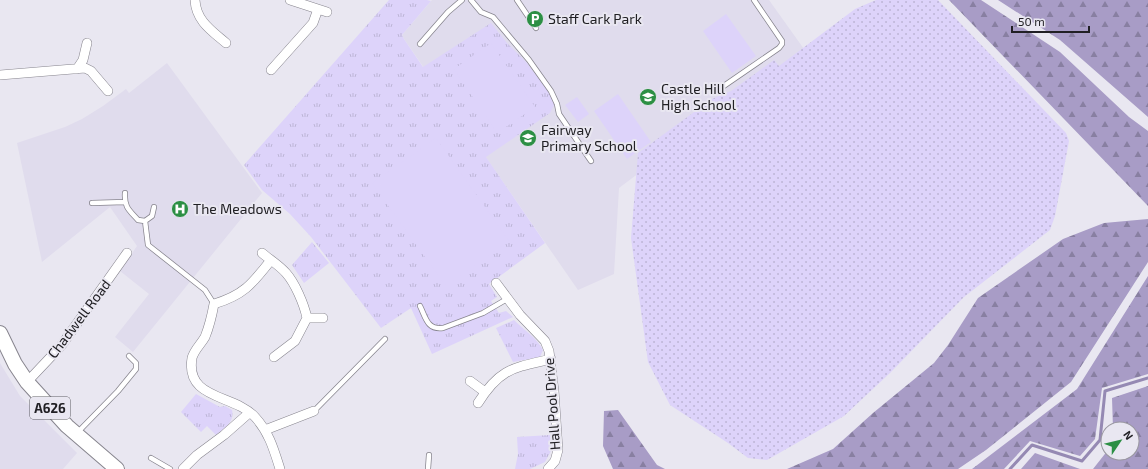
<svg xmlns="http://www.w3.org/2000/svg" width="1148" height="469" font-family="'Exo 2',sans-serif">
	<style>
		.built { fill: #e0dced }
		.grass { fill: url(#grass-dots) }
		.forest { fill: url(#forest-firs) }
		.park { fill: url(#park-tufts) }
		.garden { fill: #ddd3fa }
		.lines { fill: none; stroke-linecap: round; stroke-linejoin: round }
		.stream { stroke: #9589b3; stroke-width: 3 }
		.lane-casing { stroke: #87858e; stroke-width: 6 }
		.street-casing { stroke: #87858e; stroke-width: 10 }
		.primary-casing { stroke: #87858e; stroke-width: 16 }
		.lane { stroke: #fff; stroke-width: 4.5 }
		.street { stroke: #fff; stroke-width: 9 }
		.primary { stroke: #fff; stroke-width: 14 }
		.labels { text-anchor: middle; stroke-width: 4; stroke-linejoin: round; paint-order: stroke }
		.shield { fill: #e9e7f1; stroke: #5d5c62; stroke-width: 1 }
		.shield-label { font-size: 13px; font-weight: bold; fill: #212024 }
		.poi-label { font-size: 14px; fill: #212024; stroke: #e9e7f1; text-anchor: start }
		.street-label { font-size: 14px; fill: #212024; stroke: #e9e7f1 }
	</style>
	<defs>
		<pattern id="grass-dots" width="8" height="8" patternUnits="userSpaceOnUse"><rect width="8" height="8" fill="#ddd3fa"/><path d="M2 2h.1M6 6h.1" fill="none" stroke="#bdb5d6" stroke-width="1.8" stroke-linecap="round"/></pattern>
		<pattern id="forest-firs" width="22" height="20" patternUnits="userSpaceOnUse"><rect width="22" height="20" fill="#a89cc6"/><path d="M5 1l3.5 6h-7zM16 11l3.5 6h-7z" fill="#887fa1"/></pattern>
		<pattern id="park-tufts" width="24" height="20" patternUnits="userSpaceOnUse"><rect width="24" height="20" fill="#ddd3fa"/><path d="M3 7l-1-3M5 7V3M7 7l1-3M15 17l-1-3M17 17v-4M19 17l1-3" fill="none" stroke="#bdb5d6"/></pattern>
	</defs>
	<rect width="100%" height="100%" fill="#e9e7f1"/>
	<!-- built -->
	<path class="built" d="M432,0H769L804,49L619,188L614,274L578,290L404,39L402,35Z
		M167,63L262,193L133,352L115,337L149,294L120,271L137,246L110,207L42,262L17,143L65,127L82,119L103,106L126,89L129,93Z
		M0,363L20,396L77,453L63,469H0Z"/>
	<!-- grass -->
	<path class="grass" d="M876,0H938L1066,133L1069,141L1055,216L1050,230L964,297L890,373L844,416L767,460L748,458L728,443L670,405L648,362L631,238L638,153L712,99L731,91L774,60L779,66L855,9Z"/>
	<!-- forest -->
	<path class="forest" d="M949,0H981L1060,52L1129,117L1148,131V206Z
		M998,0H1148V117L1060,40Z
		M1148,219V262L1071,382L986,450L958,469H787L833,449L873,413L934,363L948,345L978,298L1063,239L1104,223Z
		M1148,276V374L1102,388L1095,439L1080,456L1030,441L1004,469H972L1077,389Z
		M1148,386V469H1093L1108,450V453H1132V429H1113L1112,398Z
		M618,410L657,465L665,469H613L603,446L604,411Z
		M1035,453L1080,469H1021Z"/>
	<!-- park -->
	<path class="park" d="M389,0H427L431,1L402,35L404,39L423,67L491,23L507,43L527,63L553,98L554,105L550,113L486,157L545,243L489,284L497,297L491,301L499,313L506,311L513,317L432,354L411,308L381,328L311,237L290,214L262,190L244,165Z
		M312,242L329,263L304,283L292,265Z
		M514,320C524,330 537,338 543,350L540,357L513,362L496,328Z
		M196,394L220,407L225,406L232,410C235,422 224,428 216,435L207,426L201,432L181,412Z
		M550,435L551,451L545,462L530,469H515L518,454L517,437Z"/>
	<!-- garden -->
	<path class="garden" d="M726,14L756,56L732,73L703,31Z
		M491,43L535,107L497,133L454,69Z
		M618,94L651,142L627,159L594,111Z
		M577,97L589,114L578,122L565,105Z
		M436,138L509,241L446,286L372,183Z"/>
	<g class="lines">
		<!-- stream -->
		<path class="stream" d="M1010,469L1032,445L1082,461L1100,440L1105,391L1148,378"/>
		<!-- lane casing -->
		<g class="lane-casing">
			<path id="lane" d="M471,0L481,12L493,17L529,60L551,91L557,104L559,114L591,161
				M517,0L536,28
				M420,44L448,12L462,0
				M715,92L779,48L782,44V41L754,0
				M125,193C124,207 129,210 138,220L145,221
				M92,203L125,202
				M154,207L152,216L145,221L148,245L205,290L214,304
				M420,306C426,318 427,330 443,328L483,313L507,299
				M314,411L385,339
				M77,433L118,391L136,369V363L129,356
				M151,458L170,469
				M428,469L429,455"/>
		</g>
		<!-- street casing -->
		<g class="street-casing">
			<path id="street" d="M195,0C196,21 212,31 226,43
				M290,0L327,12
				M77,69L83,60L87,43
				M271,70L313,23L318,9
				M0,75L85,68L91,71L108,91
				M262,253C269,259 279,265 286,273C295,283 304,304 307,318H323
				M271,260C252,284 244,295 214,304C212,315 209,327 205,337C201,344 194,350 192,358C185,400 234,394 255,417C269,432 274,450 280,469
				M496,283L520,315L545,341L549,351L554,391L558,450L555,461L548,469
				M274,357L295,341L307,318
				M470,381L485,392
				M27,382L61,346L127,253
				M478,403C500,368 513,368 551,359
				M265,430L314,411
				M183,469L197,455L224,435L249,413"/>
		</g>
		<!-- primary casing -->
		<g class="primary-casing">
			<path id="primary" d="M0,333L15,364L27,382L67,426L117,469"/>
		</g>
		<!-- lane -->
		<use href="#lane" class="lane"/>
		<!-- street -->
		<use href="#street" class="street"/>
		<!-- primary -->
		<use href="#primary" class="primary"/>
	</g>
	<!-- icons -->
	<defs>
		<g id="parking-disc" transform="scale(0.9)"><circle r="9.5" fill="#2c8f44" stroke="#e9e7f1"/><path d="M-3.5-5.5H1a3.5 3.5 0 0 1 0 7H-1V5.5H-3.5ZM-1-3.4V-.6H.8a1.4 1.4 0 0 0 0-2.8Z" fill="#fff"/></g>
		<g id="school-disc" transform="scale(0.9)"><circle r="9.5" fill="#2c8f44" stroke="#e9e7f1"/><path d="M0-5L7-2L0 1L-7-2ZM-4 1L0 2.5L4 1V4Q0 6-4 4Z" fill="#fff"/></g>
		<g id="hospital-disc" transform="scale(0.9)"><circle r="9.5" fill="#2c8f44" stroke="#e9e7f1"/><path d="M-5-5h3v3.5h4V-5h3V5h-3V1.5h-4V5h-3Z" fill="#fff"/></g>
	</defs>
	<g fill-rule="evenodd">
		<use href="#parking-disc" x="535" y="19"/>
		<use href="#school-disc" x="648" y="97"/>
		<use href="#school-disc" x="528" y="138"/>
		<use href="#hospital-disc" x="180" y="209"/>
	</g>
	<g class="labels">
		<!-- shield labels -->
		<rect class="shield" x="30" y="397" width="40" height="22" rx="3"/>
		<g class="shield-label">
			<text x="50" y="413">A626</text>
		</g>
		<!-- poi labels -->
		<g class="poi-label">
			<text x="548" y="24">Staff Cark Park</text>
			<text x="661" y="94">Castle Hill<tspan x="661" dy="16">High School</tspan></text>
			<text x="541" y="135">Fairway<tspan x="541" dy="16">Primary School</tspan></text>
			<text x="193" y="214">The Meadows</text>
		</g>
		<!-- street labels -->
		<g class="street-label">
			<text transform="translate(79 319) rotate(-53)" y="5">Chadwell Road</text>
			<text transform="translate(552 404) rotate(-94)" y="5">Hall Pool Drive</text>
		</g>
	</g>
	<!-- north arrow -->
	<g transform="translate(1120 441) rotate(55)"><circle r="19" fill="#e9e7f1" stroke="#99979f"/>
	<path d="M0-3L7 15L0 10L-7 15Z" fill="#2c8f44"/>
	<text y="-6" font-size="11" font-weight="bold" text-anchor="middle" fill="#212024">N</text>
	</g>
	<!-- scale -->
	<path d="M1012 26v6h77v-6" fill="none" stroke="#212024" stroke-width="2"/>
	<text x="1018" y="26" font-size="12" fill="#212024" stroke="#e9e7f1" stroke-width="3" paint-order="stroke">50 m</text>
</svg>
